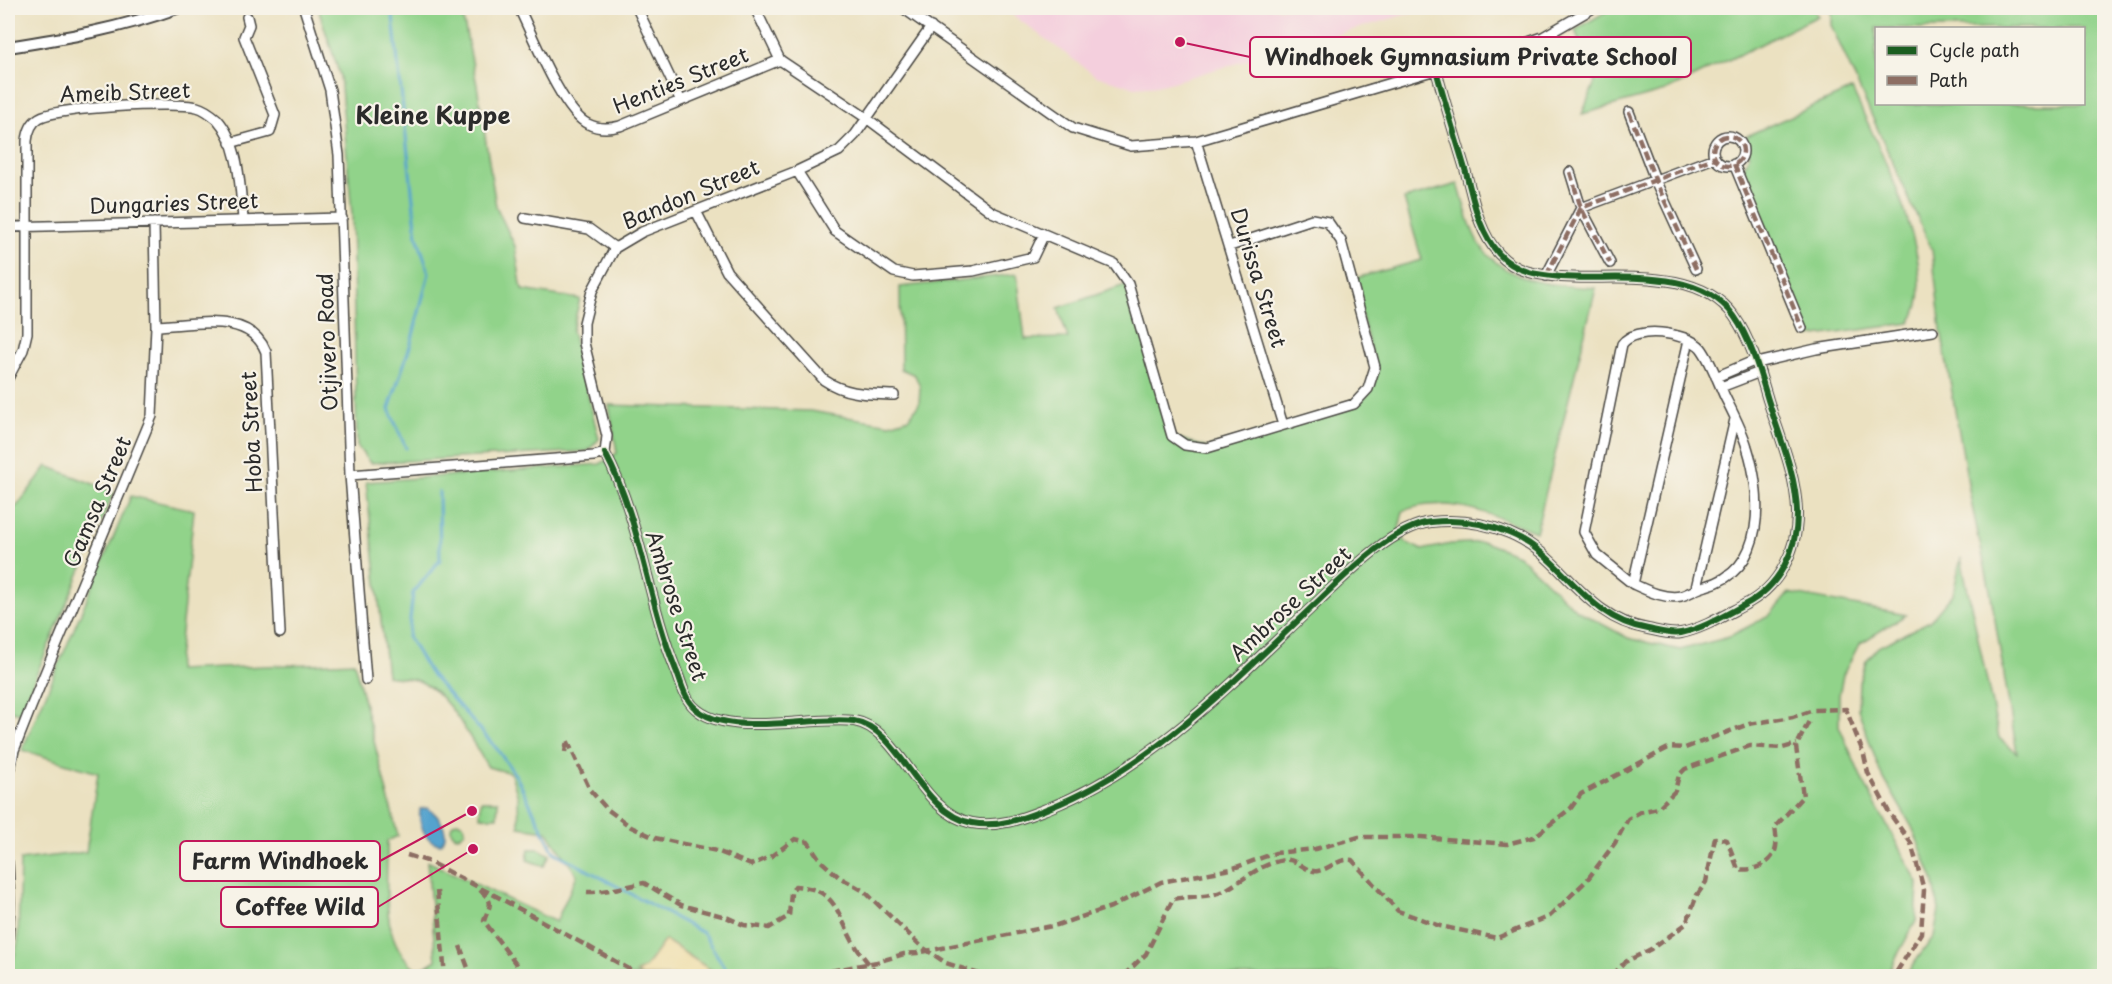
<svg xmlns="http://www.w3.org/2000/svg" width="2112" height="984" font-family="'Playpen Sans',sans-serif">
	<style>
		.built { fill: #f4cfdd }
		.green { fill: #91d38a; stroke: #5e7f5a; stroke-width: 1.5; fill-rule: evenodd }
		.sand { fill: #eeda9e; stroke: #8c8264; stroke-width: 1.5 }
		.water { fill: #54a3ce; stroke: #40677c; stroke-width: 1.5 }
		.lines { fill: none; stroke-linecap: round; stroke-linejoin: round }
		.stream { stroke: #54a3ce; stroke-width: 3 }
		.minor-casing { stroke: #484642; stroke-width: 12 }
		.tertiary-casing { stroke: #484642; stroke-width: 14 }
		.minor { stroke: #fff; stroke-width: 9 }
		.tertiary { stroke: #fff; stroke-width: 10 }
		.quiet { stroke: #8d6e63; stroke-width: 4.5; stroke-dasharray: 9 4.5; stroke-linecap: butt }
		.cycleway-casing { stroke: #f7f3e8; stroke-width: 10 }
		.cycleway { stroke: #1b5e20; stroke-width: 6 }
		.labels { text-anchor: middle; stroke-width: 4.5; stroke-linejoin: round; paint-order: stroke }
		.street-label { font-size: 21px; fill: #2b2b2b; stroke: #f7f3e8 }
		.quarter-label { font-size: 24px; font-weight: bold; fill: #2b2b2b; stroke: #f7f3e8 }
		.leader { fill: none; stroke: #c2185b; stroke-width: 2 }
		.callout-dot { fill: #c2185b; stroke: #f7f3e8; stroke-width: 2 }
		.callout { fill: #f7f3e8; stroke: #c2185b; stroke-width: 2 }
		.callout-label { font-size: 22px; text-anchor: middle; font-weight: bold; fill: #2b2b2b }
	</style>
	<rect width="100%" height="100%" fill="#f7f3e8"/>
	<filter id="ink" filterUnits="userSpaceOnUse"><feTurbulence type="fractalNoise" baseFrequency=".0167" numOctaves="2"/><feDisplacementMap in="SourceGraphic" scale="12" xChannelSelector="R" yChannelSelector="G"/><feConvolveMatrix kernelMatrix="1 2 1 2 8 2 1 2 1" color-interpolation-filters="sRGB"/></filter>
	<filter id="wash" filterUnits="userSpaceOnUse"><feTurbulence type="fractalNoise" baseFrequency=".008" numOctaves="4" result="noise"/><feDisplacementMap in="SourceGraphic" scale="24" xChannelSelector="R" yChannelSelector="G"/><feGaussianBlur stdDeviation="1.35" result="paint"/><feColorMatrix in="noise" values="0 0 0 0 0 0 0 0 0 0 0 0 0 0 0 0 0 1.4 0 .05"/><feComposite in="paint" operator="in"/></filter>
	<g filter="url(#wash)">
		<rect width="100%" height="100%" fill="#ebe1c1"/>
		<!-- built -->
		<path class="built" d="M1003,8H1428L1162,85L1135,87L1096,76Z"/>
		<!-- green -->
		<path class="green" d="M318,8H510L463,18L477,85L496,206L515,246L522,290L580,299L572,331L599,439L588,451L370,463L357,446L352,215L340,76Z
			M1612,8H1813L1818,16L1665,91L1582,114L1595,82L1575,30Z
			M1831,8H2104V976H1905L1934,936L1939,910L1933,879L1912,827L1880,772L1858,709L1859,682L1866,661L1878,647L1930,621L1953,594L1961,558L1999,738L2017,753L1990,590L1972,506L1941,330L1932,250L1831,25ZM1876,28H2084V104H1876Z
			M1852,89C1875,141 1946,273 1910,323L1809,337L1743,170L1749,156L1746,136Z
			M1458,184C1464,202 1468,224 1477,240C1503,284 1551,285 1596,288L1536,532C1495,516 1446,493 1403,511L1399,529L1405,542L1422,550L1451,544L1484,542L1518,555L1576,610L1628,638L1680,650L1726,638L1769,616L1789,593L1906,615L1859,644L1843,675L1839,695V726L1862,779L1918,883L1916,921L1886,976H720L665,940L645,968L637,973L642,976H9L18,942L20,860L86,852L98,773L22,750L131,496L194,510L177,670L354,662L398,836L387,841C388,881 378,942 416,968H423L436,960L427,861L556,922L577,875L547,831L519,827L518,798L511,773L488,767C470,740 451,695 419,681C409,678 396,678 387,676L366,482L600,464L617,453L609,405L810,411L890,424L909,418L919,404L920,387L915,375L901,369L900,287L1017,274L1025,339L1068,338L1058,308L1128,284L1172,436L1207,448L1354,404L1368,389L1375,367L1352,279L1422,260L1404,199Z
			M47,466L114,492L20,713L8,710V512L18,505Z
			M481,801H498L497,817H480Z
			M451 829a7 7 0 1 1 14 0a7 7 0 1 1-14 0Z
			M529,849H539L550,855L544,866L527,860Z"/>
		<!-- sand -->
		<path class="sand" d="M665,940L720,976H642L636,973L645,968Z"/>
		<!-- water -->
		<path class="water" d="M427,808C438,814 452,832 441,844C425,843 418,824 420,809Z"/>
		<g class="lines">
			<!-- stream -->
			<path class="stream" d="M392,8L417,236L429,273L411,343L389,409L406,448
				M439,491L440,560L413,593L408,637L430,673L497,749L516,776L554,852L703,933L730,976"/>
		</g>
	</g>
	<g filter="url(#ink)">
		<g class="lines">
			<!-- minor casing -->
			<g class="minor-casing">
				<path id="minor" d="M304,8L330,90L339,155L350,475L366,680
					M519,8C532,34 563,113 588,124C598,129 609,129 620,126L780,60
					M637,8L680,99
					M755,8L780,60L865,117L992,212L1114,264L1128,284L1172,436L1185,445L1207,448L1354,404L1368,389L1375,367L1341,241L1328,222L1312,219L1230,246
					M903,8L1073,128L1131,146L1196,141L1523,44L1543,37L1593,8
					M1629,112L1656,182L1696,269
					M1713 151a15 15 0 1 1 30 0a15 15 0 1 1-30 0Z
					M1196,141L1283,425
					M230,143L270,132L275,115L244,37L249,25L247,17
					M1734,164L1802,328
					M797,171L835,231L894,272L913,276L973,271L1033,257L1043,236
					M1570,172L1581,208L1610,263
					M696,211L727,272L824,380C846,395 869,394 894,395
					M525,218L589,229L615,248
					M8,227L342,218
					M1546,276L1581,208L1714,158
					M156,326C192,325 250,310 266,352L280,633
					M1757,363L1816,349L1933,331
					M1716,377L1756,360
					M8,378L23,350L27,333V141C28,131 31,123 39,118C56,107 176,102 197,107C205,109 211,114 217,119C240,144 240,188 243,219
					M1721,387L1760,372
					M605,453C641,520 647,599 676,670C680,679 683,693 689,701C716,742 811,715 854,721C900,728 919,813 972,823C1000,828 1023,818 1049,808C1151,768 1233,682 1311,608C1340,581 1390,527 1431,522C1457,519 1485,523 1509,533C1564,555 1582,618 1648,629C1658,631 1671,635 1681,633C1702,629 1725,615 1744,605C1779,588 1798,550 1797,511C1796,474 1779,435 1768,400C1760,373 1751,340 1734,316C1697,265 1615,281 1561,277C1538,275 1515,272 1499,254C1478,231 1473,198 1465,169C1455,136 1445,103 1436,70
					M350,475L594,456L605,453L607,436L584,343V323L592,291L615,248L642,232L797,171L839,151L855,135L931,27
					M1633,584C1648,591 1664,599 1681,596C1689,594 1697,588 1706,586C1767,570 1762,494 1747,447C1742,430 1733,413 1725,397C1718,382 1711,361 1701,348C1686,332 1636,325 1622,344L1584,532L1597,555L1633,584L1689,340
					M1696,588L1735,419
					M8,781L14,750L31,707L152,416L156,326L154,223
					M8,863L10,903L8,937"/>
			</g>
			<!-- tertiary casing -->
			<g class="tertiary-casing">
				<path id="tertiary" d="M8,47C66,38 122,28 177,8"/>
			</g>
			<!-- minor -->
			<use href="#minor" class="minor"/>
			<!-- tertiary -->
			<use href="#tertiary" class="tertiary"/>
			<!-- quiet -->
			<path class="quiet" d="M1629,112L1656,182L1696,269
				M1713 151a15 15 0 1 1 30 0a15 15 0 1 1-30 0Z
				M1734,164L1802,328
				M1570,172L1581,208L1610,263
				M1546,276L1581,208L1714,158
				M565,752L567,740L590,790L607,809L631,827L655,838L717,851L751,865L770,857L795,839L808,842L821,861L839,877L864,891L922,947L946,963L985,976
				M407,855L427,861L496,896L642,976
				M480,890C496,905 489,904 484,921L518,967L521,976
				M437,891L445,976
				M587,892C602,893 627,886 644,883L681,905L726,917L744,925L769,928L789,916L791,893L795,886C835,889 836,910 852,940C860,954 869,965 881,976
				M460,946L471,976
				M804,976L877,962L904,954L917,953L1057,925L1111,907L1161,882L1231,869L1275,853L1315,849L1359,837H1421L1507,844L1534,837L1571,808L1581,794L1670,747L1685,748L1749,724L1793,717L1813,710L1846,709L1864,755L1868,773L1890,814L1911,843L1924,890L1921,933L1894,976
				M1123,976L1146,954L1173,899C1188,896 1208,898 1223,891C1243,881 1261,863 1284,860C1298,858 1305,873 1318,871C1330,869 1338,858 1352,860L1398,911L1440,926L1497,938L1550,916L1587,880L1615,843L1628,819L1640,812L1658,808L1675,791L1679,775L1685,769L1750,746L1783,748L1797,744
				M1612,976L1625,962L1651,949L1686,924L1697,895L1706,882L1715,838L1727,840L1738,869C1753,872 1773,864 1776,847C1777,841 1776,833 1775,827L1803,796L1796,747L1810,719"/>
			<!-- cycleway casing -->
			<g class="cycleway-casing">
				<path id="cycleway" d="M605,453C641,520 647,599 676,670C680,679 683,693 689,701C716,742 811,715 854,721C900,728 919,813 972,823C1000,828 1023,818 1049,808C1151,768 1233,682 1311,608C1340,581 1390,527 1431,522C1457,519 1485,523 1509,533C1564,555 1582,618 1648,629C1658,631 1671,635 1681,633C1702,629 1725,615 1744,605C1779,588 1798,550 1797,511C1796,474 1779,435 1768,400C1760,373 1751,340 1734,316C1697,265 1615,281 1561,277C1538,275 1515,272 1499,254C1478,231 1473,198 1465,169C1455,136 1445,103 1436,70"/>
			</g>
			<!-- cycleway -->
			<use href="#cycleway" class="cycleway"/>
		</g>
	</g>
	<g class="labels">
		<!-- street labels -->
		<g class="street-label">
			<text transform="translate(681 81) rotate(-22)" y="7">Henties Street</text>
			<text transform="translate(125 93) rotate(-2)" y="7">Ameib Street</text>
			<text transform="translate(691 195) rotate(-23)" y="7">Bandon Street</text>
			<text transform="translate(174 204) rotate(-2)" y="7">Dungaries Street</text>
			<text transform="translate(1258 278) rotate(73)" y="7">Durissa Street</text>
			<text transform="translate(328 342) rotate(-92)" y="7">Otjivero Road</text>
			<text transform="translate(252 432) rotate(-93)" y="7">Hoba Street</text>
			<text transform="translate(98 502) rotate(-67)" y="7">Gamsa Street</text>
			<text transform="translate(1291 604) rotate(-43)" y="7">Ambrose Street</text>
			<text transform="translate(676 606) rotate(72)" y="7">Ambrose Street</text>
		</g>
		<!-- quarter labels -->
		<g class="quarter-label">
			<text x="433" y="124">Kleine Kuppe</text>
		</g>
	</g>
	<!-- callouts -->
	<path class="leader" d="M1180 42L1250 57M472 811L380 861M473 849L378 907"/>
	<g class="callout-dot">
		<circle cx="1180" cy="42" r="6"/>
		<circle cx="472" cy="811" r="6"/>
		<circle cx="473" cy="849" r="6"/>
	</g>
	<g class="callout">
		<rect x="1250" y="37" width="441" height="40" rx="6"/>
		<rect x="180" y="841" width="200" height="40" rx="6"/>
		<rect x="221" y="887" width="157" height="40" rx="6"/>
	</g>
	<g class="callout-label">
		<text x="1471" y="65">Windhoek Gymnasium Private School</text>
		<text x="280" y="869">Farm Windhoek</text>
		<text x="300" y="915">Coffee Wild</text>
	</g>
	<!-- margin -->
	<rect width="2112" height="984" fill="none" stroke="#f7f3e8" stroke-width="30"/>
	<!-- legend -->
	<rect x="1875" y="27" width="210" height="78" fill="#f7f3e8" stroke="#a5a39c" stroke-width="1.5"/>
	<rect x="1887" y="46" width="30" height="9" fill="#1b5e20" stroke="#a5a39c" stroke-width="1.5"/>
	<text x="1929" y="57" font-size="18" fill="#2b2b2b">Cycle path</text>
	<rect x="1887" y="76" width="30" height="9" fill="#8d6e63" stroke="#a5a39c" stroke-width="1.5"/>
	<text x="1929" y="87" font-size="18" fill="#2b2b2b">Path</text>
</svg>
